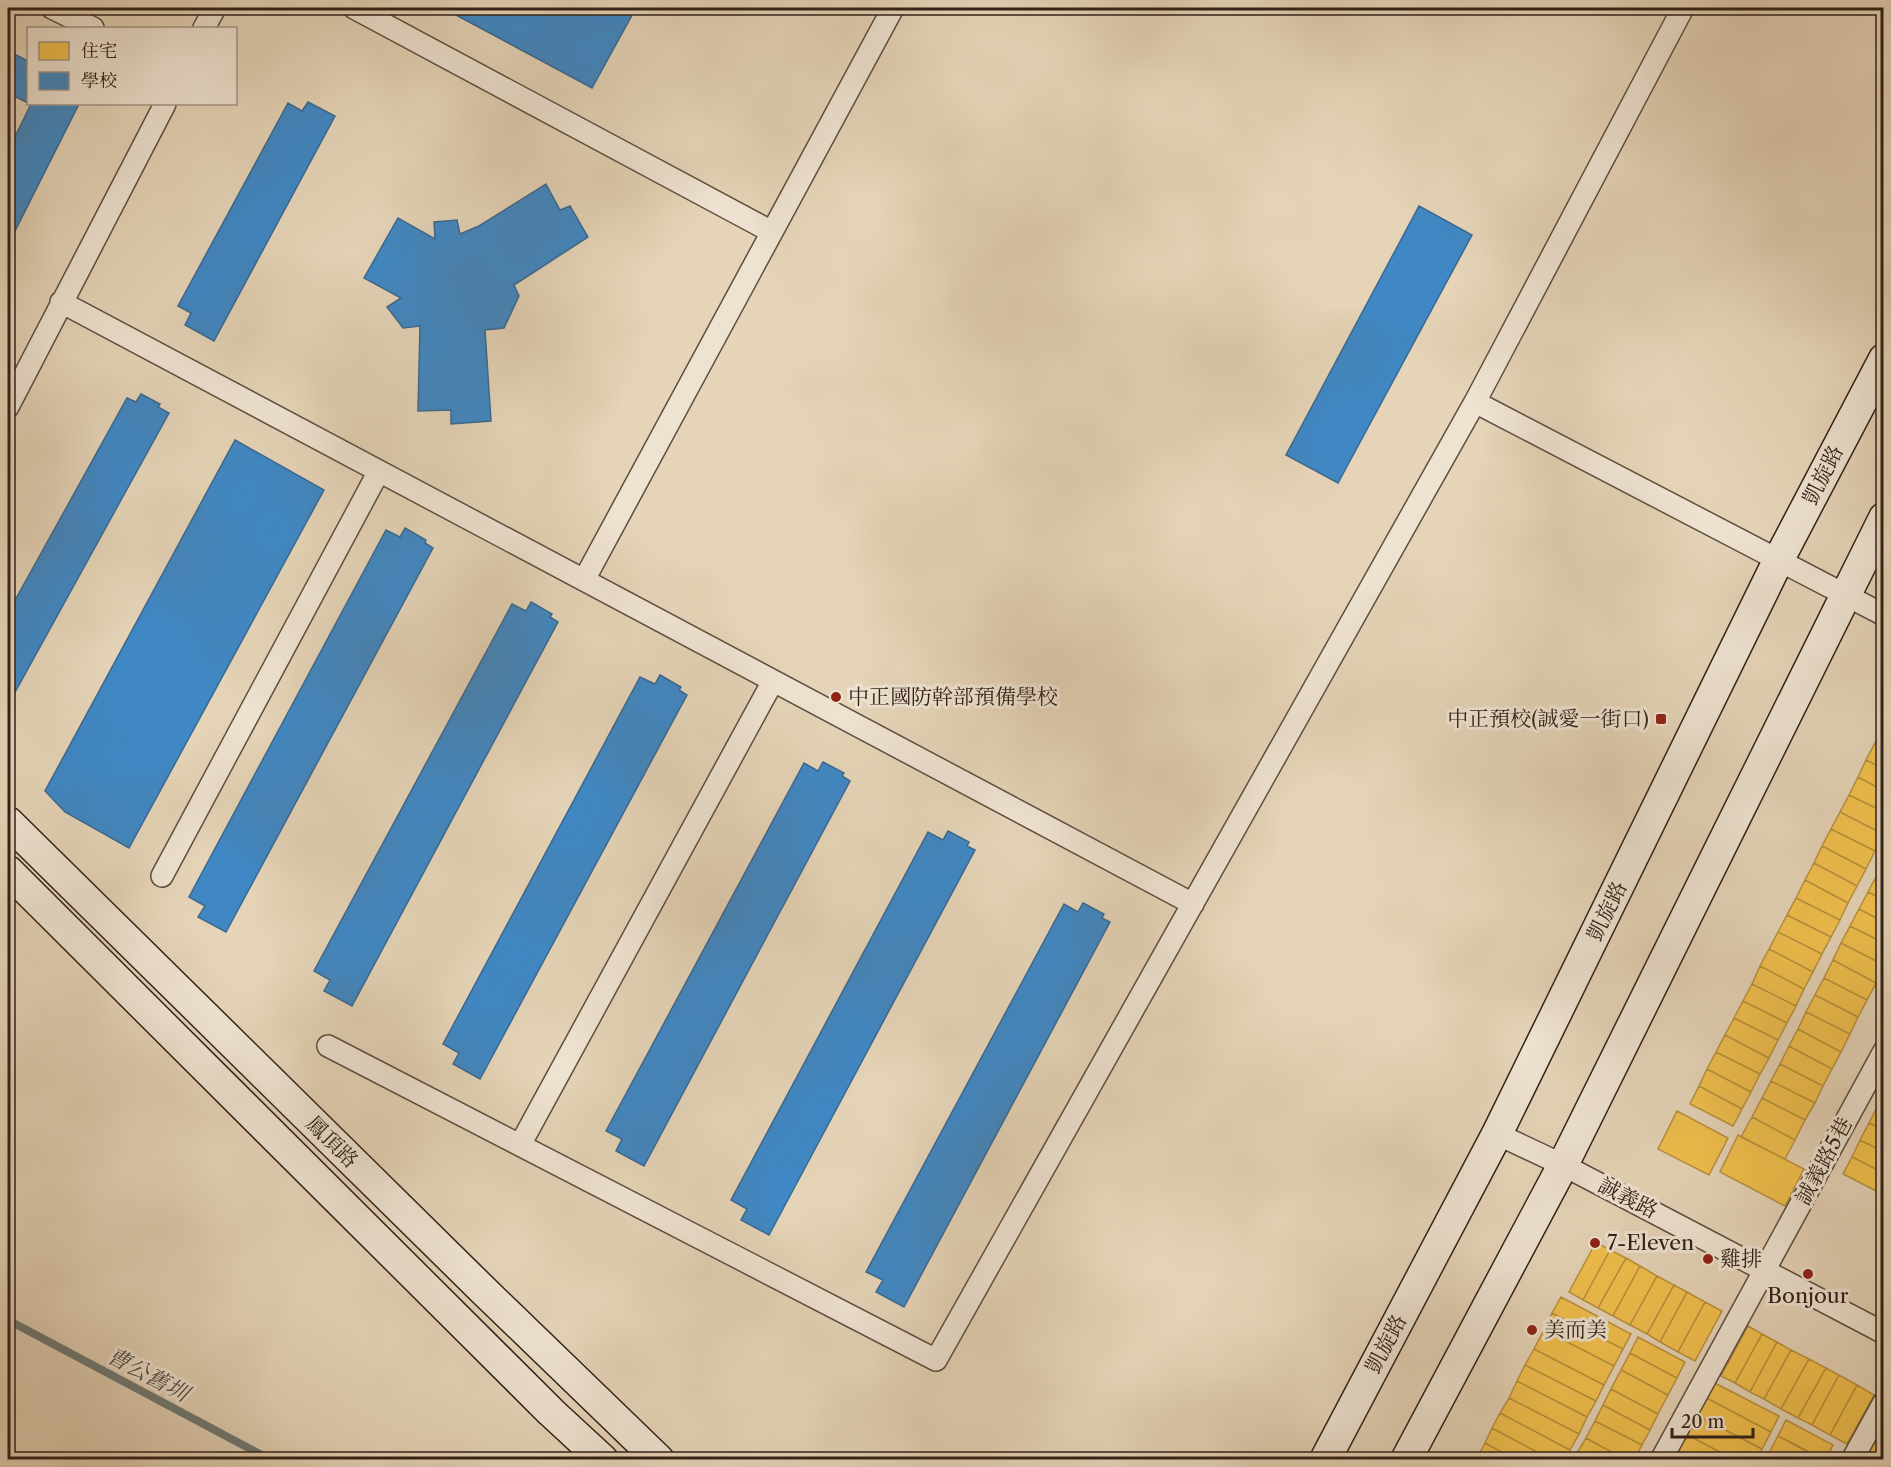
<svg xmlns="http://www.w3.org/2000/svg" width="1891" height="1467" font-family="'Libre Caslon Text','Noto Serif TC',serif">
	<style>
		.homes { fill: #f2c14e; stroke: #b8913e; stroke-width: 1.5 }
		.schools { fill: #3f88c5; stroke: #3a6991; stroke-width: 1.5 }
		.lines { fill: none; stroke-linecap: round; stroke-linejoin: round }
		.stream { stroke: #6e7b78; stroke-width: 8 }
		.lane-casing { stroke: #5d4e41; stroke-width: 14 }
		.street-casing { stroke: #5d4e41; stroke-width: 24 }
		.secondary-casing { stroke: #302119; stroke-width: 33 }
		.lane { stroke: #eee3d1; stroke-width: 10 }
		.street { stroke: #eee3d1; stroke-width: 21 }
		.secondary { stroke: #eee3d1; stroke-width: 30 }
		.poi-dot { fill: #8f2418; stroke: #eee3d1; stroke-width: 2 }
		.labels { text-anchor: middle; stroke-width: 6; stroke-linejoin: round; paint-order: stroke }
		.street-label { font-size: 21px; fill: #302119; stroke: #eee3d1 }
		.poi-label { font-size: 21px; fill: #302119; stroke: #eee3d1; text-anchor: start }
		.water-label { font-size: 22px; font-style: italic; fill: #4f4e48; stroke: #eee3d1 }
	</style>
	<rect width="100%" height="100%" fill="#e5d4b8"/>
	<filter id="stains"><feTurbulence type="fractalNoise" baseFrequency=".00333" numOctaves="4"/><feColorMatrix values="0 0 0 0 .2 0 0 0 0 .09 0 0 0 0 .02 0 0 0 .5 -.17"/></filter>
	<radialGradient id="worn" r=".72"><stop offset=".6" stop-color="#630" stop-opacity="0"/><stop offset="1" stop-color="#630" stop-opacity=".3"/></radialGradient>
	<!-- homes -->
	<path class="homes" d="M1884,727V747L1875,743Z
		M1875,743L1884,747V769L1866,760Z
		M1866,760L1884,769V791L1858,777Z
		M1858,777L1884,791V812L1849,795Z
		M1849,795L1884,812L1883,834L1840,812Z
		M1840,812L1883,834L1875,851L1831,829Z
		M1831,829L1875,851L1866,869L1822,846Z
		M1822,846L1866,869L1857,886L1814,863Z
		M1884,861V878L1877,875Z
		M1814,863L1857,886L1848,903L1805,880Z
		M1877,875L1884,878V900L1868,892Z
		M1805,880L1848,903L1840,920L1796,898Z
		M1868,892L1884,900V922L1859,909Z
		M1796,898L1840,920L1831,937L1787,915Z
		M1859,909L1884,922V943L1850,926Z
		M1787,915L1831,937L1822,954L1778,932Z
		M1850,926L1884,943V965L1841,943Z
		M1778,932L1822,954L1813,972L1769,949Z
		M1841,943L1884,965V969L1876,983L1833,960Z
		M1769,949L1813,972L1804,989L1760,966Z
		M1833,960L1876,983L1867,1000L1824,978Z
		M1760,966L1804,989L1796,1006L1752,984Z
		M1824,978L1867,1000L1858,1017L1815,995Z
		M1752,984L1796,1006L1787,1023L1743,1001Z
		M1815,995L1858,1017L1850,1034L1806,1012Z
		M1743,1001L1787,1023L1778,1040L1734,1018Z
		M1806,1012L1850,1034L1841,1052L1798,1029Z
		M1734,1018L1778,1040L1769,1058L1725,1035Z
		M1798,1029L1841,1052L1832,1069L1789,1046Z
		M1725,1035L1769,1058L1760,1074L1716,1052Z
		M1789,1046L1832,1069L1823,1086L1780,1064Z
		M1716,1052L1760,1074L1751,1092L1707,1069Z
		M1780,1064L1823,1086L1815,1103L1771,1081Z
		M1707,1069L1751,1092L1742,1109L1699,1086Z
		M1771,1081L1815,1103L1805,1120L1762,1098Z
		M1699,1086L1742,1109L1733,1126L1690,1104Z
		M1762,1098L1805,1120L1795,1140L1752,1117Z
		M1878,1105L1884,1108V1130L1869,1123Z
		M1677,1111L1728,1138L1709,1175L1658,1149Z
		M1752,1117L1795,1140L1785,1159L1741,1137Z
		M1869,1123L1884,1130V1152L1860,1140Z
		M1738,1135L1804,1169L1785,1206L1720,1172Z
		M1860,1140L1884,1152V1173L1852,1157Z
		M1852,1157L1884,1173V1195L1843,1174Z
		M1596,1242L1610,1250L1583,1300L1569,1292Z
		M1610,1250L1626,1258L1598,1308L1583,1300Z
		M1626,1258L1640,1266L1613,1316L1598,1308Z
		M1640,1266L1657,1276L1630,1325L1613,1316Z
		M1657,1276L1674,1285L1647,1334L1630,1325Z
		M1674,1285L1687,1292L1660,1342L1647,1334Z
		M1687,1292L1705,1302L1678,1352L1660,1342Z
		M1561,1297L1631,1334L1623,1349L1552,1313Z
		M1705,1302L1722,1311L1695,1361L1678,1352Z
		M1552,1313L1623,1349L1614,1366L1544,1330Z
		M1748,1326L1762,1334L1735,1383L1721,1376Z
		M1544,1330L1614,1366L1604,1385L1534,1349Z
		M1762,1334L1777,1342L1750,1392L1735,1383Z
		M1638,1337L1685,1362L1677,1378L1630,1353Z
		M1777,1342L1791,1350L1764,1399L1750,1392Z
		M1534,1349L1604,1385L1596,1401L1525,1365Z
		M1791,1350L1809,1359L1781,1409L1764,1399Z
		M1630,1353L1677,1378L1668,1395L1621,1370Z
		M1809,1359L1826,1368L1798,1418L1781,1409Z
		M1525,1365L1596,1401L1587,1417L1517,1381Z
		M1826,1368L1839,1375L1812,1425L1798,1418Z
		M1621,1370L1668,1395L1658,1414L1611,1389Z
		M1839,1375L1857,1385L1830,1435L1812,1425Z
		M1709,1380L1779,1416L1771,1432L1701,1395Z
		M1517,1381L1587,1417L1579,1434L1509,1398Z
		M1857,1385L1874,1395L1847,1444L1830,1435Z
		M1611,1389L1658,1414L1650,1430L1603,1405Z
		M1701,1395L1771,1432L1762,1449L1692,1413Z
		M1509,1398L1579,1434L1570,1450L1500,1413Z
		M1603,1405L1650,1430L1642,1445L1595,1421Z
		M1500,1413L1570,1450L1565,1460H1552L1492,1428Z
		M1692,1413L1762,1449L1756,1460H1735L1682,1432Z
		M1786,1420L1833,1445L1825,1460L1778,1436Z
		M1595,1421L1642,1445L1634,1460H1626L1586,1438Z
		M1884,1424V1457L1882,1460H1871L1866,1457Z
		M1492,1428L1552,1460H1516L1485,1443Z
		M1682,1432L1735,1460H1696L1673,1448Z
		M1778,1436L1823,1460H1781L1769,1453Z
		M1586,1438L1626,1460H1589L1577,1453Z
		M1485,1443L1516,1460H1476Z
		M1673,1448L1696,1460H1667Z
		M1577,1453L1589,1460H1574Z
		M1769,1453L1781,1460H1765Z"/>
	<!-- schools -->
	<path class="schools" d="M443,8H636L592,88Z
		M8,51L28,61V103L8,93Z
		M308,102L335,116L214,341L185,325L191,313L178,306L288,103L302,111Z
		M29,104H79L8,245V151L31,104Z
		M546,184L560,210L570,206L588,237L514,285L519,296L504,328L485,330L491,421L451,424V410L418,411L420,326L403,328L387,307L401,298L364,278L398,218L435,239L434,222L457,220L460,234L479,226Z
		M1419,206L1472,235L1338,483L1286,455Z
		M141,394L160,404L158,407L169,413L8,705V613L127,398L136,402Z
		M235,440L324,490L129,848L65,812L45,791Z
		M405,528L426,540L425,543L433,548L226,932L198,917L205,906L189,897L386,530L400,537Z
		M531,602L552,614L550,617L558,622L352,1006L324,991L330,980L314,971L512,604L526,611Z
		M660,675L681,687L679,690L687,695L480,1079L453,1064L459,1053L443,1044L640,677L655,684Z
		M823,762L844,773L842,776L850,781L644,1166L616,1151L622,1139L606,1131L804,763L818,771Z
		M948,831L969,842L967,846L975,850L769,1235L741,1220L747,1209L731,1200L928,832L943,840Z
		M1083,903L1104,914L1102,918L1110,922L904,1307L876,1292L883,1280L866,1272L1064,904L1078,912Z"/>
	<g class="lines">
		<!-- stream -->
		<path class="stream" d="M8,1320L271,1460"/>
		<!-- lane casing -->
		<g class="lane-casing">
			<path id="lane" d="M8,1457L13,1460"/>
		</g>
		<!-- street casing -->
		<g class="street-casing">
			<path id="street" d="M52,8L93,28
				M354,8L772,232
				M204,28L215,8
				M61,302L1193,904
				M1475,402L1884,615
				M8,407L165,104
				M584,580L893,8
				M162,876L379,471
				M328,1046L936,1360L1475,402L1683,8
				M1497,1134L1563,1165L1884,1333
				M520,1145L773,681
				M1661,1460L1884,1051
				M1852,1460L1884,1402"/>
		</g>
		<!-- secondary casing -->
		<g class="secondary-casing">
			<path id="secondary" d="M8,822L484,1291L659,1460
				M8,871L551,1412L603,1460
				M1325,1460L1497,1134L1778,561L1884,359
				M1406,1460L1563,1165L1884,518"/>
		</g>
		<!-- lane -->
		<use href="#lane" class="lane"/>
		<!-- street -->
		<use href="#street" class="street"/>
		<!-- secondary -->
		<use href="#secondary" class="secondary"/>
	</g>
	<!-- markers -->
	<g class="poi-dot">
		<circle cx="836" cy="697" r="6"/>
		<rect x="1655" y="713" width="12" height="12" rx="3"/>
		<circle cx="1595" cy="1243" r="6"/>
		<circle cx="1708" cy="1259" r="6"/>
		<circle cx="1808" cy="1274" r="6"/>
		<circle cx="1532" cy="1330" r="6"/>
	</g>
	<g class="labels">
		<!-- street labels -->
		<g class="street-label">
			<text transform="translate(1823 475) rotate(-63)" y="7">凱旋路</text>
			<text transform="translate(1607 911) rotate(-64)" y="7">凱旋路</text>
			<text transform="translate(332 1142) rotate(45)" y="7">鳳頂路</text>
			<text transform="translate(1824 1161) rotate(-62)" y="7">誠義路5巷</text>
			<text transform="translate(1628 1198) rotate(27)" y="7">誠義路</text>
			<text transform="translate(1386 1344) rotate(-62)" y="7">凱旋路</text>
		</g>
		<!-- poi labels -->
		<g class="poi-label">
			<text x="848" y="704">中正國防幹部預備學校</text>
			<text x="1649" y="726" text-anchor="end">中正預校(誠愛一街口)</text>
			<text x="1607" y="1250">7-Eleven</text>
			<text x="1720" y="1266">雞排</text>
			<text x="1808" y="1303" text-anchor="middle">Bonjour</text>
			<text x="1544" y="1337">美而美</text>
		</g>
		<!-- water labels -->
		<g class="water-label">
			<text transform="translate(148 1374) rotate(28)" y="8">曹公舊圳</text>
		</g>
	</g>
	<!-- margin -->
	<rect width="1891" height="1467" fill="none" stroke="#e5d4b8" stroke-width="30"/>
	<rect x="9" y="9" width="1873" height="1449" fill="none" stroke="#302119" stroke-width="3"/>
	<rect x="15" y="15" width="1861" height="1437" fill="none" stroke="#302119" stroke-width="1.5"/>
	<!-- legend -->
	<rect x="27" y="27" width="210" height="78" fill="#eee3d1" stroke="#a29587" stroke-width="1.5"/>
	<rect x="39" y="42" width="30" height="18" fill="#f2c14e" stroke="#a29587" stroke-width="1.5"/>
	<text x="81" y="57" font-size="18" fill="#302119">住宅</text>
	<rect x="39" y="72" width="30" height="18" fill="#3f88c5" stroke="#a29587" stroke-width="1.5"/>
	<text x="81" y="87" font-size="18" fill="#302119">學校</text>
	<!-- scale -->
	<path d="M1672 1428v9h81v-9" fill="none" stroke="#302119" stroke-width="3"/>
	<text x="1681" y="1428" font-size="18" fill="#302119" stroke="#eee3d1" stroke-width="4.5" paint-order="stroke">20 m</text>
	<rect width="100%" height="100%" filter="url(#stains)"/>
	<rect width="100%" height="100%" fill="url(#worn)"/>
</svg>
